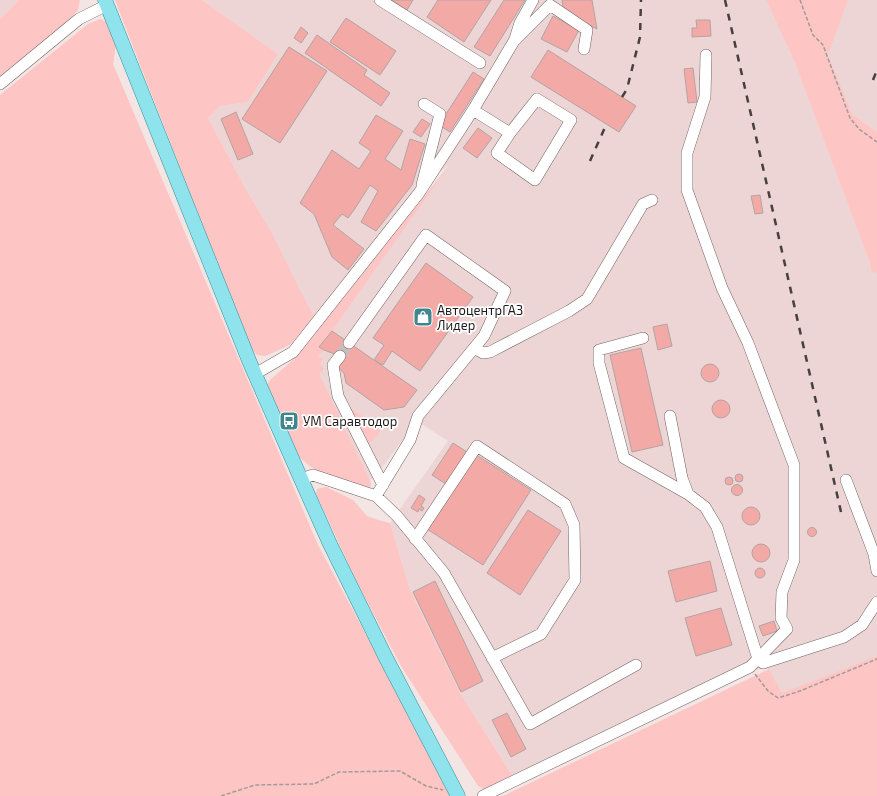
<svg xmlns="http://www.w3.org/2000/svg" width="877" height="796" font-family="'Exo 2',sans-serif">
	<style>
		.built { fill: #ecd5d4 }
		.green { fill: #fdc5c3 }
		.building { fill: #f3aaa7; stroke: #b1a4a3 }
		.lines { fill: none; stroke-linecap: round; stroke-linejoin: round }
		.minor-tunnel { stroke: #c8bdbc; stroke-width: 11; stroke-dasharray: 11 5.5; stroke-linecap: butt }
		.minor-casing { stroke: #706564; stroke-width: 12 }
		.major-casing { stroke: #38919a; stroke-width: 15 }
		.path { stroke: #a49a99; stroke-width: 1.5; stroke-dasharray: 4 2; stroke-linecap: butt }
		.minor { stroke: #fff; stroke-width: 11 }
		.major { stroke: #8fe3ec; stroke-width: 14 }
		.rail { stroke: #46403f; stroke-width: 2.5; stroke-dasharray: 7 7; stroke-linecap: butt }
		.labels { text-anchor: middle; stroke-width: 3.5; stroke-linejoin: round; paint-order: stroke }
		.poi-label { font-size: 13px; fill: #201b1b; stroke: #fff; text-anchor: start }
	</style>
	<rect width="100%" height="100%" fill="#f2e5e4"/>
	<!-- built -->
	<path class="built" d="M0,0H19L0,19Z
		M202,0H766L795,63L870,263L871,271L877,273V656L782,693L769,669L738,670L513,777L460,693L410,590L390,523L448,441L417,421L374,478L365,483L307,369L319,347L332,331L449,165L417,188L314,316L300,290L272,233L244,186L208,118L220,106L248,102L278,54Z
		M848,0H877V132L852,114L828,55Z"/>
	<!-- green -->
	<path class="green" d="M19,0H80L78,10L59,31L0,78V19Z
		M115,0H202L278,54L248,102L220,106L208,118L244,186L272,233L300,290L314,316L291,344L279,350L265,356L257,355L250,347Z
		M766,0H848L828,55L852,114L877,132V273L871,271L870,263L795,63Z
		M100,19L109,23L116,44L113,64L318,545L452,796H0V95L88,24Z
		M450,164L332,331L319,347L324,350L318,356L323,359L319,364L324,368L319,374L371,483V486L366,491L351,490L311,467L297,455L267,385L271,379L293,360L310,340Z
		M352,409L381,429L375,439L366,445L349,410Z
		M326,487L353,500L367,516L378,520L390,523L410,590L460,693L513,777L495,786L484,789L478,786L401,666L359,586L316,494L317,489Z
		M877,656V796H503L769,669L782,693Z"/>
	<!-- building -->
	<path class="building" d="M391,0H413L407,10Z
		M438,0H491L464,42L427,17Z
		M504,0H525L490,56L474,47Z
		M562,0H592L597,29L564,12Z
		M553,16L579,30L567,52L541,39Z
		M346,18L396,51L380,75L330,42Z
		M696,20H710L711,36L692,37V28H697Z
		M301,27L308,33L301,43L294,38Z
		M317,35L367,70L364,75L390,93L381,106L305,53Z
		M289,47L327,71L280,143L242,119Z
		M548,50L636,106L619,132L531,77Z
		M693,68L697,102L688,103L684,69Z
		M473,72L484,79L450,132L439,125Z
		M236,112L253,154L238,160L221,119Z
		M376,115L403,131L385,159L401,170L410,139L425,144L412,185L376,231L361,222L378,191L370,185L354,210L348,218L342,214L333,225L364,249L348,270L332,257L314,214L300,203L332,150L359,169L371,151L359,143Z
		M422,119L430,124L421,137L413,132Z
		M478,128L492,138L477,158L463,148Z
		M760,195L763,213L755,214L751,196Z
		M426,263L473,297L420,371L392,351L383,365L374,360L384,345L373,338Z
		M667,324L672,346L658,350L653,327Z
		M332,331L417,390L404,407L384,410L346,383L344,373L338,368L340,356L324,350L319,347Z
		M641,348L663,445L632,452L610,355Z
		M701 373a9 9 0 1 1 18 0a9 9 0 1 1-18 0Z
		M712 409a9 9 0 1 1 18 0a9 9 0 1 1-18 0Z
		M453,443L467,452L446,484L432,475Z
		M475,454L531,490L483,565L427,529Z
		M735 478a4 4 0 1 1 8 0a4 4 0 1 1-8 0Z
		M725 481a4 4 0 1 1 8 0a4 4 0 1 1-8 0Z
		M731.5 490a5.5 5.5 0 1 1 11 0a5.5 5.5 0 1 1-11 0Z
		M419,495L425,499L421,506L424,508L422,511L419,509L418,512L411,508Z
		M742 516a9 9 0 1 1 18 0a9 9 0 1 1-18 0Z
		M528,510L561,531L520,595L487,573Z
		M807.5 532a4.5 4.5 0 1 1 9 0a4.5 4.5 0 1 1-9 0Z
		M752 553a9 9 0 1 1 18 0a9 9 0 1 1-18 0Z
		M710,561L717,591L676,602L668,571Z
		M755 573a5 5 0 1 1 10 0a5 5 0 1 1-10 0Z
		M435,581L483,681L461,692L413,592Z
		M721,608L732,645L696,656L685,618Z
		M774,621L777,631L763,636L759,626Z
		M507,713L526,749L511,757L492,720Z"/>
	<g class="lines">
		<!-- minor-tunnel -->
		<path class="minor-tunnel" d="M340,356L349,343"/>
		<!-- minor casing -->
		<g class="minor-casing">
			<path id="minor" d="M380,0L480,63
				M515,39L520,23L533,0
				M0,84L79,19L107,5
				M473,110L510,133L537,99L571,120L535,180L497,153L510,133
				M422,185L440,114L424,104
				M643,338L599,350V363L624,458L688,494L705,507L717,527L758,659L763,663L844,637L862,625L877,602
				M349,343L426,235L505,291L484,336L418,416L410,440L376,496
				M474,348L483,353L490,352L569,311L587,299L643,204L652,200
				M340,356L333,365L338,396L383,485
				M255,374L293,352L419,193L473,110L514,41L550,5L587,30L584,49
				M670,416L682,478L688,494
				M301,479L313,475L376,496L397,516L444,573L530,724L636,665
				M846,480L874,554L877,571
				M415,539L477,446L565,504L574,525L575,580L541,634L492,658
				M483,796L750,667L787,629L781,618L782,592L794,560V465L748,343L722,288L687,190V153L705,97L706,55"/>
		</g>
		<!-- major casing -->
		<g class="major-casing">
			<path id="major" d="M105,0L250,363L301,479L330,544L386,658L458,796"/>
		</g>
		<!-- path -->
		<path class="path" d="M800,0L813,35L823,45L850,118L859,129L877,142
			M755,674L768,691L778,698L800,691L877,659
			M221,796L255,785L314,784L339,772L400,771L426,786L443,790"/>
		<!-- minor -->
		<use href="#minor" class="minor"/>
		<!-- major -->
		<use href="#major" class="major"/>
		<!-- rail -->
		<path class="rail" d="M725,0L841,512
			M873,80L877,70
			M622,97L627,89L640,37L641,0
			M590,161L606,125"/>
	</g>
	<!-- icons -->
	<defs>
		<g id="shop-square" transform="scale(1)"><rect x="-9" y="-9" width="18" height="18" rx="4" fill="#3f868e" stroke="#fff"/><path d="M-5-2.5h2.3a2.7 3.5 0 0 1 5.4 0H5L5.5 6h-11ZM-1.5-2.5h3a1.5 2.3 0 0 0-3 0Z" fill="#fff"/></g>
		<g id="bus-square" transform="scale(1)"><rect x="-9" y="-9" width="18" height="18" rx="4" fill="#3f868e" stroke="#fff"/><path d="M-5-6H5V4H4V6H2V4H-2V6H-4V4H-5ZM-3.5-4V0h7V-4ZM-3.5 1.2v1.5H-2V1.2ZM2 1.2v1.5H3.5V1.2Z" fill="#fff"/></g>
	</defs>
	<g fill-rule="evenodd">
		<use href="#shop-square" x="423" y="317"/>
		<use href="#bus-square" x="289" y="421"/>
	</g>
	<g class="labels">
		<!-- poi labels -->
		<g class="poi-label">
			<text x="437" y="315">АвтоцентрГАЗ<tspan x="437" dy="15">Лидер</tspan></text>
			<text x="303" y="426">УМ Саравтодор</text>
		</g>
	</g>
</svg>
